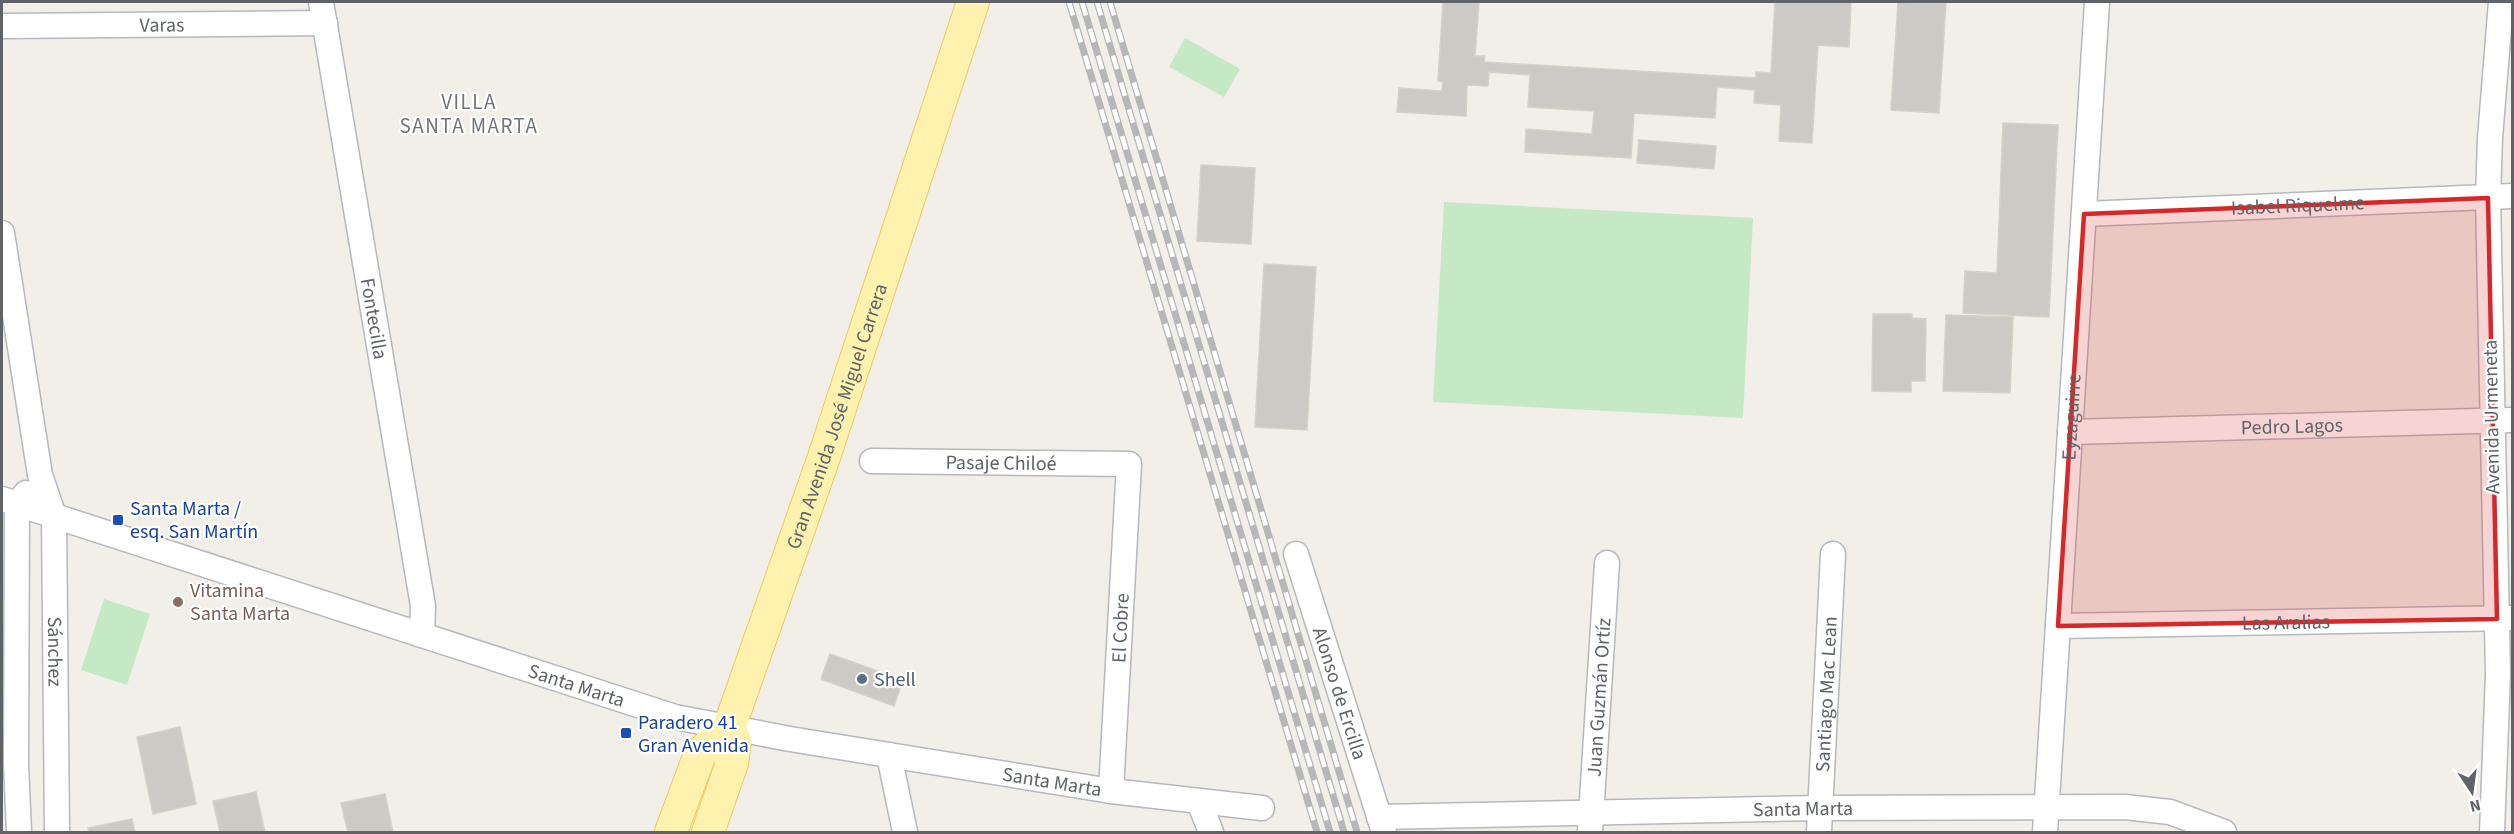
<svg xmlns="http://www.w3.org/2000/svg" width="2514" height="834" font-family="'Source Sans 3',sans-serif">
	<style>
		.green { fill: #c5e8c5 }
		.building { fill: #cccac5; stroke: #d6d1c6; stroke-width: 1.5 }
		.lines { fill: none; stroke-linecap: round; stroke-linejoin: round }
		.minor-casing { stroke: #b5b8bc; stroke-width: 27 }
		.major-casing { stroke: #f2c960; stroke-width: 34 }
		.minor { stroke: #fff; stroke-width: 24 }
		.major { stroke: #fff2af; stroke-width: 32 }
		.rail-casing { stroke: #b6b7b8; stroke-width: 7 }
		.rail { stroke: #fff; stroke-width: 4.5; stroke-dasharray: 14; stroke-linecap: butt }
		.marked { fill: #d62828; fill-opacity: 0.2; stroke: #d62828; stroke-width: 4.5; stroke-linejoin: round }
		.transit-dot { fill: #1a4fb4; stroke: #fff; stroke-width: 2 }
		.education-dot { fill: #8d6e63; stroke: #fff; stroke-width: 2 }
		.service-dot { fill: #5c6f8a; stroke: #fff; stroke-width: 2 }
		.labels { text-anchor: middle; stroke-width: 4.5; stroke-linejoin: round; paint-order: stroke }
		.street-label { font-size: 20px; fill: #5f6368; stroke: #fff }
		.transit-label { font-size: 20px; fill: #164399; stroke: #fff; text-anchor: start }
		.education-label { font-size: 20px; fill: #785e54; stroke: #fff; text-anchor: start }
		.service-label { font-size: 20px; fill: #4e5e75; stroke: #fff; text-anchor: start }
		.neighbourhood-label { font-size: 21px; letter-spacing: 1.5px; fill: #70757a; stroke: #fff }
	</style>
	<rect width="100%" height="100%" fill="#f1efe8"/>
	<!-- green -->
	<path class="green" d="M1185,38L1240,69L1224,97L1169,67Z
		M1444,202L1753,218L1743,418L1433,402Z
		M104,599L150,614L127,685L81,670Z"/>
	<!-- building -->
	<path class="building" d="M1443,2H1479L1475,56H1485L1484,62L1756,78V72L1771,73L1775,2H1851L1849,47L1818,45L1812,143L1779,141L1781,105L1754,103L1755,90L1717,87L1715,118L1634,113L1631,158L1525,152L1526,129L1592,134L1594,111L1528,107L1530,75L1489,72L1488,86L1467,85L1466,116L1397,112L1399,88L1442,91L1443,82L1438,81Z
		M1898,2L1946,3L1939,113L1891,110Z
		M2003,123L2058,125L2049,317L1963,313L1965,271L1997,273Z
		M1639,140L1716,146L1714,169L1637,163Z
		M1201,165L1255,168L1251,244L1197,241Z
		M1264,264L1316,267L1307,430L1255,427Z
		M1873,314H1912V318L1926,319L1925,381H1911V392L1872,391Z
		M1946,315L2013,317L2010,393L1943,391Z
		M830,654L903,680L894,706L821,679Z
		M180,727L196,804L153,814L137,737Z
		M256,792L265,832H220L213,801Z
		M385,794L393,832H348L341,803Z
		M132,819L135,832H89L88,828Z"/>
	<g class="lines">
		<!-- minor casing -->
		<g class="minor-casing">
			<g id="minor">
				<path id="s1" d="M321,2L423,606L422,635"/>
				<path id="s2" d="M2,26L325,23"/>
				<path id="s3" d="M2084,214L2512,196"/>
				<path id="s4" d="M2,233L40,475L54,516L57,832"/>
				<path id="s5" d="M2070,432L2512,420"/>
				<path id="s6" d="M872,461L1129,464L1111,791"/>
				<path id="s7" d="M2,499L675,717L790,739L1111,791L1262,808"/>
				<path id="s8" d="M1296,554L1384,832"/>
				<path id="s9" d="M2058,626L2512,618"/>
				<path d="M889,755L905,832"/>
				<path d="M1199,802L1211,832"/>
				<path id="s10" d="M1379,817L1820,808L2125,807L2170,812L2224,832"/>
				<path d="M19,832L16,764L17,504L26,493"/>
				<path id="s11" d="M1590,832L1607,563"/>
				<path id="s12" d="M1819,832L1833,554"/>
				<path id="s13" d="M2045,832L2097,2"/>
				<path d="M2492,832L2498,674L2488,198L2490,138L2501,2"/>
			</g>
		</g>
		<!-- major casing -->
		<g class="major-casing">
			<g id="major">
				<path id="s14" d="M671,832L700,754L729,728L823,460L973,2"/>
				<path d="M708,832L732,763L735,741L729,728"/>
			</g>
		</g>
		<!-- minor -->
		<use href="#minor" class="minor"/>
		<!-- major -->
		<use href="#major" class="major"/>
		<!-- rail casing -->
		<g class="rail-casing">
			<path id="rail" d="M1069,2L1317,832
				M1082,2L1330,832
				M1097,2L1344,832
				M1110,2L1357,832"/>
		</g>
		<!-- rail -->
		<use href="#rail" class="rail"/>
	</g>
	<!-- marked area -->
	<path class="marked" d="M2488,198L2497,619L2058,626L2084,214Z"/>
	<!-- markers -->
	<g class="transit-dot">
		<rect x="112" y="514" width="12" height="12" rx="3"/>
		<rect x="620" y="727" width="12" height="12" rx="3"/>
	</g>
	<circle class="education-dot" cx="178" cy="602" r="6"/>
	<circle class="service-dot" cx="862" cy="679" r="6"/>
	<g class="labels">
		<!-- street labels -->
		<g class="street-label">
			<text dy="7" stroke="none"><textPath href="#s2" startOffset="160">Varas</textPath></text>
			<text dy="7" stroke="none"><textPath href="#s3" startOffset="214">Isabel Riquelme</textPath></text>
			<text dy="7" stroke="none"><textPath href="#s1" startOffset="321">Fontecilla</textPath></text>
			<text dy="7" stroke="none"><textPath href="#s14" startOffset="452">Gran Avenida José Miguel Carrera</textPath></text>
			<text dy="7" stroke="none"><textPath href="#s13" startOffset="416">Eyzaguirre</textPath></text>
			<text transform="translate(2491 417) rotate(-91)" y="7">Avenida Urmeneta</text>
			<text dy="7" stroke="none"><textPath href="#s5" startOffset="222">Pedro Lagos</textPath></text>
			<text dy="7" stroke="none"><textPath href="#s6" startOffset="129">Pasaje Chiloé</textPath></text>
			<text dy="7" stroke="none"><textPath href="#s9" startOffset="228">Las Aralias</textPath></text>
			<text transform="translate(1120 628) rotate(-87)" y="7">El Cobre</text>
			<text dy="7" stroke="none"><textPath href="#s4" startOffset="424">Sánchez</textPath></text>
			<text dy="7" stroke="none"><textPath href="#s7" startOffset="604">Santa Marta</textPath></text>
			<text dy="7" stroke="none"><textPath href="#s8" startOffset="146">Alonso de Ercilla</textPath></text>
			<text dy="7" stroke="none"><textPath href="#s12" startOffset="138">Santiago Mac Lean</textPath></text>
			<text dy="7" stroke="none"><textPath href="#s11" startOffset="135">Juan Guzmán Ortíz</textPath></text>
			<text dy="7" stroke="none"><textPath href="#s7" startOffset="1090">Santa Marta</textPath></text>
			<text dy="7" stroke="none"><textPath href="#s10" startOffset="424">Santa Marta</textPath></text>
		</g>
		<!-- transit labels -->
		<g class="transit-label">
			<text x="130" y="515">Santa Marta /<tspan x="130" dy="23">esq. San Martín</tspan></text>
			<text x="638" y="729">Paradero 41<tspan x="638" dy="23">Gran Avenida</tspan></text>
		</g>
		<!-- education labels -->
		<g class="education-label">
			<text x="190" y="597">Vitamina<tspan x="190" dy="23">Santa Marta</tspan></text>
		</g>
		<!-- service labels -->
		<g class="service-label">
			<text x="874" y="686">Shell</text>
		</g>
		<!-- neighbourhood labels -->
		<g class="neighbourhood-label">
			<text x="469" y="109">VILLA<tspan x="469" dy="24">SANTA MARTA</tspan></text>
		</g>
	</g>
	<!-- border -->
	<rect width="2514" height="834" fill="none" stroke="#5f6368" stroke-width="6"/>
	<!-- north arrow -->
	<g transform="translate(2472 792) rotate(167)" stroke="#ffffff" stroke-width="4.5" paint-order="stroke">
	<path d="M0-4.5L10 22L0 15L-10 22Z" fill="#5f6368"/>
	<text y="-9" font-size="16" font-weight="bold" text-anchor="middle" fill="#5f6368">N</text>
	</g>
</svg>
